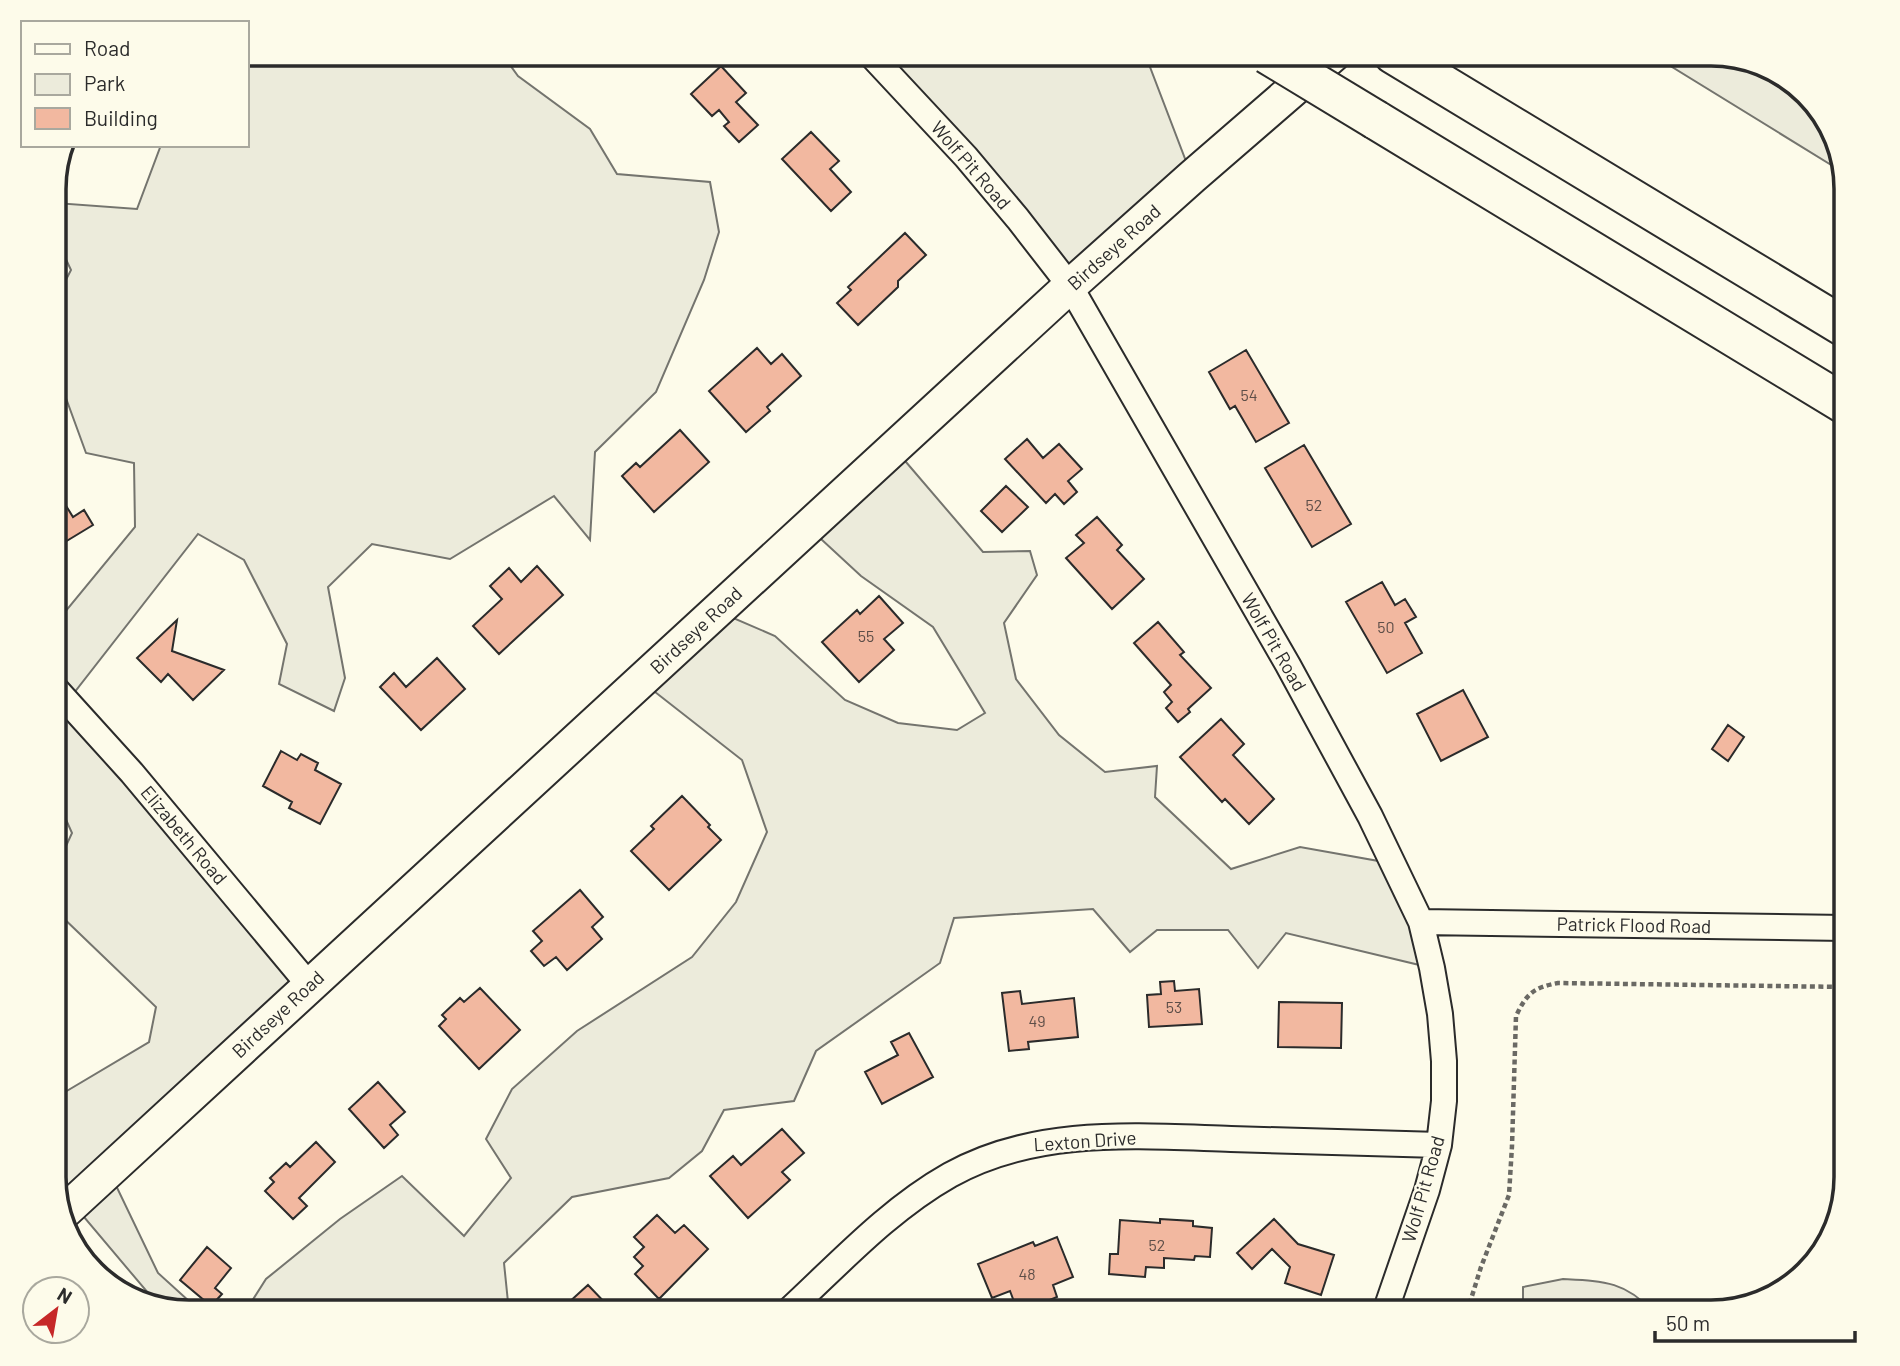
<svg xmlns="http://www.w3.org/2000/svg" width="1900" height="1366" font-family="Barlow,sans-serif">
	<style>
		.green { fill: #ecebdb; stroke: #74746e; stroke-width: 2 }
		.building { fill: #f2b8a0; stroke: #2b2b2b; stroke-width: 2 }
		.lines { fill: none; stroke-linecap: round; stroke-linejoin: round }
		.street-casing { stroke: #2b2b2b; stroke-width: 28 }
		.secondary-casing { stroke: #2b2b2b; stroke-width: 37 }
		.highway-casing { stroke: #2b2b2b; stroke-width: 42 }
		.path { stroke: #6a6964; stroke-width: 4.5; stroke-dasharray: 5 3.5; stroke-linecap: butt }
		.street { stroke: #fdfbea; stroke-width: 24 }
		.secondary { stroke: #fdfbea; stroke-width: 33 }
		.highway { stroke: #fdfbea; stroke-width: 38 }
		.highway-bridge-casing { stroke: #2b2b2b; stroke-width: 42; stroke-linecap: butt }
		.highway-bridge { stroke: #fdfbea; stroke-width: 38 }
		.labels { text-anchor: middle; stroke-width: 5; stroke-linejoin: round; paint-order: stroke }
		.number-label { font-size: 16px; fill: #5d4e48 }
		.street-label { font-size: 19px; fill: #2b2b2b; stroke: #fdfbea }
		.rim { fill: none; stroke: #2b2b2b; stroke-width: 3.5 }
	</style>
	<rect width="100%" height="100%" fill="#fdfbea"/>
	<!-- green -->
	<path class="green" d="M247,54H502L518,76L590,129L617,174L710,182L719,232L704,280L656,392L595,452L590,540L554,496L450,559L372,544L328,587L345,678L334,711L279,684L287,644L244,560L198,534L67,702L309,985L109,1171L158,1273L201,1312H189L154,1300L73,1204L55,1164V1098L149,1042L156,1007L55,910V870L72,833L55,795V624L135,527L134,463L86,453L55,368V301L71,270L56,238V203L137,209L161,145H247Z
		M870,54H1145L1192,177L1070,286Z
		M1651,54H1711L1792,82L1832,129L1841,171Z
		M894,448L983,552L1030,551L1037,575L1004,623L1016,679L1059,735L1105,772L1157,766L1155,797L1231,869L1300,847L1395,864L1432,968L1286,933L1258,968L1228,930H1157L1130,952L1093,909L954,918L940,963L816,1051L794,1101L724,1110L702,1151L669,1178L572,1197L504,1263L509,1312H245L266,1279L340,1219L402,1176L464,1236L511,1178L486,1139L512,1089L577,1031L692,957L736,902L767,832L742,760L641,681L717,611L775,636L845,700L898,723L957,730L985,713L933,627L861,576L808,527Z
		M1563,1279C1602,1281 1626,1281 1653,1312H1523V1287Z"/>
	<!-- building -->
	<path class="building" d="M721,66L746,93L736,102L758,125L739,142L724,126L729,122L719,110L712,116L691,94Z
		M811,132L839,161L830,169L851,192L831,211L782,159Z
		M905,233L926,255L898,281V287L858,325L837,303L851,290L848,287Z
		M757,348L771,364L782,354L801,376L767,407L770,411L746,432L709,391Z
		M1246,350L1289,423L1256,442L1235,406L1230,409L1209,372Z
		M680,430L709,462L654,512L622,476L636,463L640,467Z
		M1027,439L1043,458L1059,444L1082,469L1068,481L1077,492L1064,504L1055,494L1046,503L1005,459Z
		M1304,445L1351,524L1312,547L1265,468Z
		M1006,486L1028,507L1002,532L981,511Z
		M55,488L73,517L84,510L93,525L55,548Z
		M1097,517L1122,545L1117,550L1144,579L1112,609L1066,558L1084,543L1076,535Z
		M537,566L563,595L499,654L473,626L502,599L490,586L509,568L521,582Z
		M1382,582L1395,605L1405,599L1416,617L1405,623L1422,653L1387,673L1346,602Z
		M879,596L903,623L884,639L894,650L859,682L822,642L857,610L860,614Z
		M177,620L172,651L224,670L193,700L168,674L161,682L137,658Z
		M1158,622L1184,652L1180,655L1211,688L1188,709L1190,712L1178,722L1166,708L1172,702L1164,692L1171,685L1134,643Z
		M437,658L465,689L421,730L380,687L394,673L406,687Z
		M1463,690L1488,737L1441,761L1417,714Z
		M1221,719L1244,744L1233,755L1274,799L1249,824L1225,799L1222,802L1180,757Z
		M1728,725L1744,737L1728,761L1712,749Z
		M281,751L297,760L301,754L318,763L315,770L341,784L320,824L289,808L292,802L263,786Z
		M682,796L710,825L708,827L721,840L669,890L631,851L654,829L651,826Z
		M580,890L603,917L592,927L602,939L567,970L556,957L544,966L531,951L542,941L533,931Z
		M1174,981L1175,991L1199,989L1202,1024L1149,1027L1147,995L1161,994L1160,982Z
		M480,988L520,1030L479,1069L439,1026L446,1019L442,1015L460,998L464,1002Z
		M1020,991L1022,1004L1074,998L1078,1037L1028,1042L1029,1049L1009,1051L1002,993Z
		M1279,1002L1342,1003L1341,1048L1278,1047Z
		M909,1033L933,1077L882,1104L865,1072L898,1055L891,1042Z
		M378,1082L405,1112L390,1125L398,1135L384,1148L349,1109Z
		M782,1129L804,1153L782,1172L790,1180L748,1218L710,1176L733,1156L741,1165Z
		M316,1142L335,1162L299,1198L307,1206L293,1219L265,1191L274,1182L270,1178L286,1163L290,1167Z
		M657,1215L675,1233L684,1225L708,1249L659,1299L635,1274L643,1266L634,1257L644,1247L634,1237Z
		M1160,1219L1193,1221V1226L1212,1228L1210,1257L1195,1256L1194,1260L1164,1258V1268L1146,1267L1145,1277L1109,1274L1110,1254H1118L1120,1220L1160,1223Z
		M1274,1219L1298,1244L1334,1255L1321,1295L1285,1283L1290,1267L1272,1249L1252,1269L1237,1253Z
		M1057,1237L1073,1277L1053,1285L1057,1297L1021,1312H1018L1010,1291L992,1298L978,1264L1033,1242L1035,1246Z
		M207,1247L231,1268L215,1288L222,1294L211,1306L180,1280Z
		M588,1285L610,1308L606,1312H559L561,1309L559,1307L564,1302L567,1304Z"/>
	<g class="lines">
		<!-- street casing -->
		<g class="street-casing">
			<path id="street" d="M870,54L966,157L1018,219L1070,286L1288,665L1370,816L1421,922L1432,968L1440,1014L1444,1061V1101L1439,1145L1427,1190L1385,1312
				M55,688L132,773L309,985
				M1421,922L1846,928
				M787,1312C839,1264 888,1210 950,1175C1036,1127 1136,1136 1231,1139C1300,1141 1369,1143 1439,1145"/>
		</g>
		<!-- secondary casing -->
		<g class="secondary-casing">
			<path id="secondary" d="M63,1213L1070,286L1192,177L1334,54"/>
		</g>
		<!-- highway casing -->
		<g class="highway-casing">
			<path id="highway" d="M1393,54L1846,328
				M1376,120L1846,405"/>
		</g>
		<!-- path -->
		<path class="path" d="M1467,1312L1481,1267L1509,1195L1512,1146L1516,1016C1527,993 1533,988 1558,983L1846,987"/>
		<!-- street -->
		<use href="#street" class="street"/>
		<!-- secondary -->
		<use href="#secondary" class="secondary"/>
		<!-- highway -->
		<use href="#highway" class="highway"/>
		<!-- highway-bridge casing -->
		<g class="highway-bridge-casing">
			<path id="highway-bridge" d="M1267,54L1376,120"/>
		</g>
		<!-- highway-bridge -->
		<use href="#highway-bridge" class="highway-bridge"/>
	</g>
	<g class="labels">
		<!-- number labels -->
		<g class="number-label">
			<text x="1249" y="401">54</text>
			<text x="1314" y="511">52</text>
			<text x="1386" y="633">50</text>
			<text x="866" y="642">55</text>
			<text x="1174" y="1013">53</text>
			<text x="1037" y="1027">49</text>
			<text x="1157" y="1251">52</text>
			<text x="1027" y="1280">48</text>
		</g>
		<!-- street labels -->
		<g class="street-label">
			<text transform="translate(971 165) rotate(49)" y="7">Wolf Pit Road</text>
			<text transform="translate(1114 247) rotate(-42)" y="7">Birdseye Road</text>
			<text transform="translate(696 630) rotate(-43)" y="7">Birdseye Road</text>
			<text transform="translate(1274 642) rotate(60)" y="7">Wolf Pit Road</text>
			<text transform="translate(184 835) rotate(50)" y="7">Elizabeth Road</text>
			<text transform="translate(1634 925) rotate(1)" y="7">Patrick Flood Road</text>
			<text transform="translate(278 1014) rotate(-43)" y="7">Birdseye Road</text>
			<text transform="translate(1085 1141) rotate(-4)" y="7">Lexton Drive</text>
			<text transform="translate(1423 1189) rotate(-74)" y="7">Wolf Pit Road</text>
		</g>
	</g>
	<!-- crop -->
	<path d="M0 0H1900V1366H0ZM189 66H1711A123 123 0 0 1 1834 189V1177A123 123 0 0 1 1711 1300H189A123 123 0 0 1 66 1177V189A123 123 0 0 1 189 66Z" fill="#fdfbea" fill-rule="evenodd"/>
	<path class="rim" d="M189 66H1711A123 123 0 0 1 1834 189V1177A123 123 0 0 1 1711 1300H189A123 123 0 0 1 66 1177V189A123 123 0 0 1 189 66Z"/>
	<!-- legend -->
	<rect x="21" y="21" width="228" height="126" fill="#fdfbea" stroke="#a9a89e" stroke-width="2"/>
	<rect x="35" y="44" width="35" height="10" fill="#fdfbea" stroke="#a9a89e" stroke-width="2"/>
	<text x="84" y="56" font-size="21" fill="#2b2b2b">Road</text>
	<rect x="35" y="74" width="35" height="21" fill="#ecebdb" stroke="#a9a89e" stroke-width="2"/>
	<text x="84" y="91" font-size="21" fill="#2b2b2b">Park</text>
	<rect x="35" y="108" width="35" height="21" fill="#f2b8a0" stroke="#a9a89e" stroke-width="2"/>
	<text x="84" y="126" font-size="21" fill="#2b2b2b">Building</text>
	<!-- north arrow -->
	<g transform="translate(56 1310) rotate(31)"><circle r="33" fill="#fdfbea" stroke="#a9a89e" stroke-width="2"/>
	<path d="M0-5L12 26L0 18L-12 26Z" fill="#c62828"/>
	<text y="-10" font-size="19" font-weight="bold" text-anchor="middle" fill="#2b2b2b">N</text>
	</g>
	<!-- scale -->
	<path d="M1655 1331v10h200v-10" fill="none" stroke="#2b2b2b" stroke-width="3.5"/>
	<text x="1666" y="1331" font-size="21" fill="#2b2b2b" stroke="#fdfbea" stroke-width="5" paint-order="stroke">50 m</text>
</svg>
